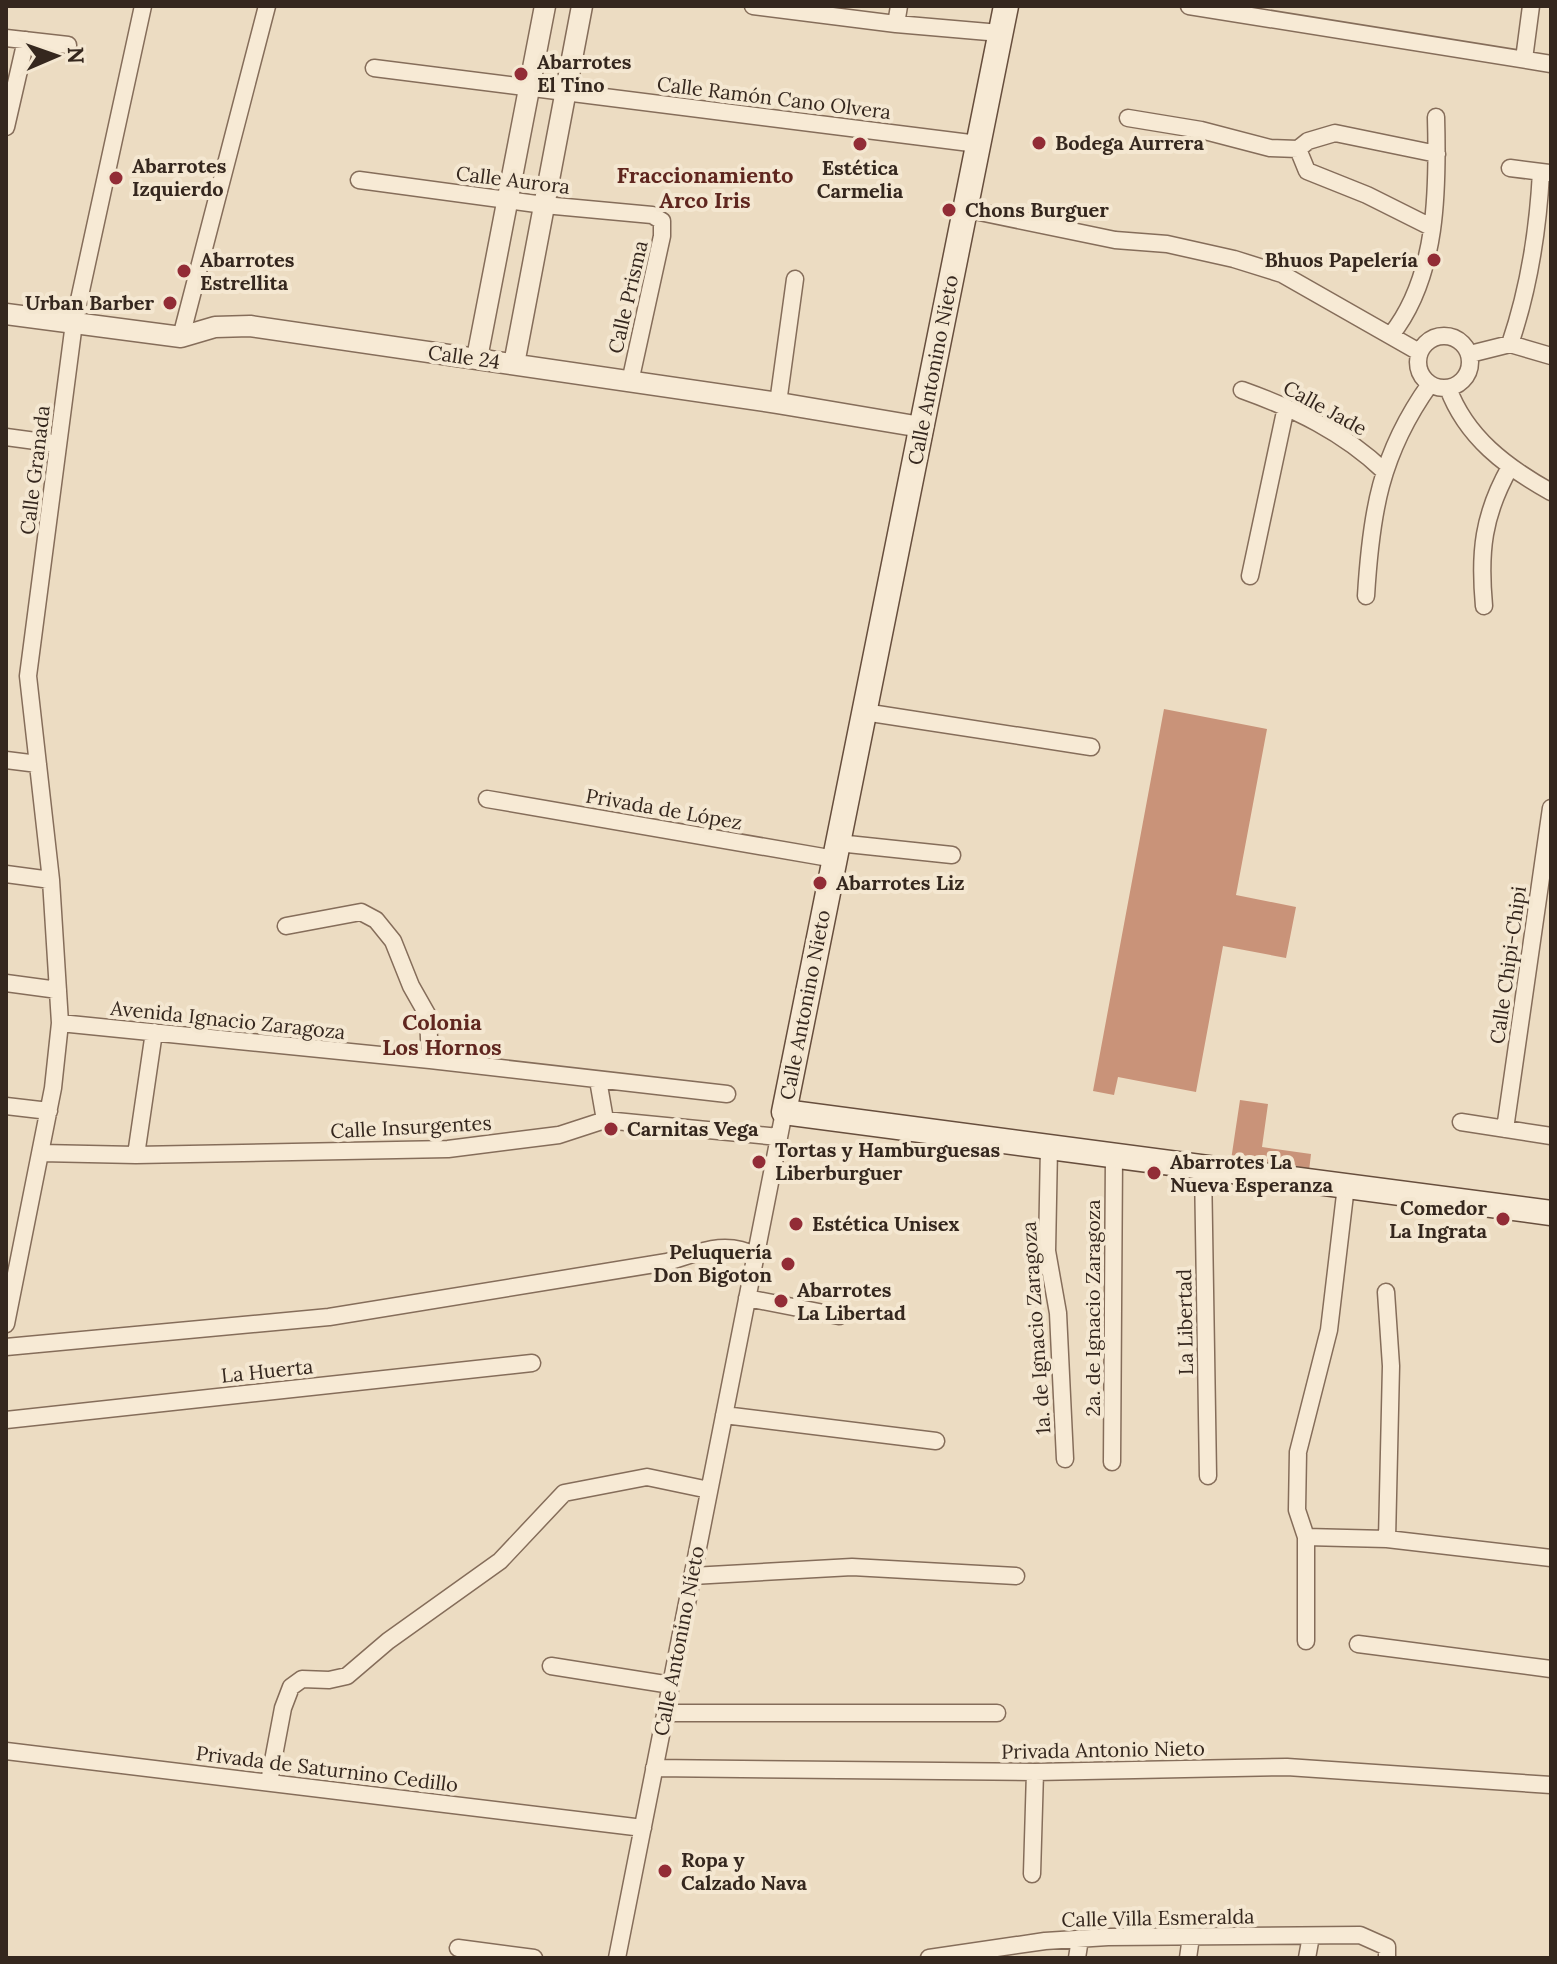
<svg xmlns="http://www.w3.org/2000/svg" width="1557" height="1964" font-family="Lora,serif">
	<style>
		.building { fill: #c99379 }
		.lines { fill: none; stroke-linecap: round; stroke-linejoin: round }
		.minor-casing { stroke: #856d5a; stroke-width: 19 }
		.tertiary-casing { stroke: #856d5a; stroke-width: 23 }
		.secondary-casing { stroke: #674e3d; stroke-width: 27 }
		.minor { stroke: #f7ead5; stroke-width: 16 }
		.tertiary { stroke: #f7ead5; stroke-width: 20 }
		.secondary { stroke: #f7ead5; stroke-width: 24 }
		.poi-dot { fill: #922c36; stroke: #f4e7d1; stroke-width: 3 }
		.labels { text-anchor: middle; stroke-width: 8; stroke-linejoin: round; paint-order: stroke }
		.poi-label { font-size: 20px; font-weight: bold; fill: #35271e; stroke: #f4e7d1; text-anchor: start }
		.street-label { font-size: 20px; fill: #35271e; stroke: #f4e7d1 }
		.neighbourhood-label { font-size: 22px; font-weight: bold; fill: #60261f; stroke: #f4e7d1 }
	</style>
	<rect width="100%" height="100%" fill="#ecdcc2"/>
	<!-- building -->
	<path class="building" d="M1164,709L1267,729L1236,895L1296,907L1286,958L1223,946L1196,1092L1118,1077L1114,1095L1093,1091Z
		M1240,1100L1268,1104L1262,1147L1311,1154L1309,1171L1231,1160Z"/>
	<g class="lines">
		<!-- minor casing -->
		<g class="minor-casing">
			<path id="minor" d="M753,6L896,24L1000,33
				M1189,6L1551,64
				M896,24L899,6
				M6,38L68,45
				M1524,59L1531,6
				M374,68L978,144
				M1128,118L1201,130L1270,148L1298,149L1307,171L1367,195L1431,227
				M6,127L26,40
				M1298,149L1308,141L1335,133L1437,154
				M1510,168L1549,173
				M359,180L544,205L652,215L662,221V236L630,382
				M965,209L1115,240L1167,244L1234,259L1282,274L1419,352
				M1391,335C1438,276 1438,188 1436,117
				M1418 362a26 26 0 1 1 52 0a26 26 0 1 1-52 0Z
				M181,337L267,6
				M1510,344C1529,288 1538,231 1541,172
				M1470,354L1510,344L1551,356
				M1448,388C1466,437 1506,467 1551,492
				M1242,390C1295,409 1343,432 1384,471
				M778,403L795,279
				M6,437L58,444
				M1250,576L1286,407
				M1366,596C1371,513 1380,454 1430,384
				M1484,606C1479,552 1483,515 1510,467
				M864,712L1091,747
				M6,760L38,764
				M487,799L835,859
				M838,843L952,855
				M6,874L51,880
				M286,926L361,912L376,920L393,941L411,986L428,1016L430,1060
				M6,983L58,990
				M60,1023L430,1060L727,1094
				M598,1080L605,1120
				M6,1106L49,1111
				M1461,1122L1551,1136
				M1505,1129L1551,808
				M1049,1147L1047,1251L1058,1313L1065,1459
				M41,1153L136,1155L448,1149L559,1135L605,1120L779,1137
				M136,1155L154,1032
				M1203,1167L1208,1476
				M1386,1292L1391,1366L1387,1539
				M747,1298L839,1316
				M6,1324L53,1088L60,1023L51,880L28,676L74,323L143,6
				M6,1347L329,1317L667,1262C698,1253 725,1239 756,1256
				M724,1415L936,1441
				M6,1420L532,1363
				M1112,1462L1114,1155
				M1306,1537L1387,1539L1551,1558
				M692,1576L852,1567L1016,1576
				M1306,1641V1537L1297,1510L1298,1452L1329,1330L1346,1186
				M1358,1644L1551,1669
				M551,1666L671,1685
				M665,1713H997
				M6,1751L643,1828
				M654,1768L1035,1772L1287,1767L1551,1785
				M269,1782L283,1708L291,1687L302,1679L329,1680L347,1676L388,1641L500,1561L564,1493L647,1477L709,1490
				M1032,1874L1035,1772
				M458,1948L534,1958
				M617,1958L784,1112
				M929,1958L1045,1941L1108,1937L1360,1935L1387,1947V1958
				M1077,1958L1080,1939
				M1188,1958L1191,1937
				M1307,1958L1311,1936"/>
		</g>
		<!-- tertiary casing -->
		<g class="tertiary-casing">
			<path id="tertiary" d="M6,314L181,337L215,327L250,326L778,403L921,427
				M477,358L545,6
				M514,364L582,6"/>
		</g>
		<!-- secondary casing -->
		<g class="secondary-casing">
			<path id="secondary" d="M1006,6L784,1112L1551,1213"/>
		</g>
		<!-- minor -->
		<use href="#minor" class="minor"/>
		<!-- tertiary -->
		<use href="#tertiary" class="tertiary"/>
		<!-- secondary -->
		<use href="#secondary" class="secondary"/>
	</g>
	<!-- markers -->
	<g class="poi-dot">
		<circle cx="521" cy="74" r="8"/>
		<circle cx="1039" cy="143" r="8"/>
		<circle cx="860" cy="144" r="8"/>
		<circle cx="116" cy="178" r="8"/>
		<circle cx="949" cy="210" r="8"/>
		<circle cx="1434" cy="260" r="8"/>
		<circle cx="184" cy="271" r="8"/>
		<circle cx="170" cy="303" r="8"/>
		<circle cx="820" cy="883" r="8"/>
		<circle cx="611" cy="1129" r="8"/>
		<circle cx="759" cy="1162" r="8"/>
		<circle cx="1154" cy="1173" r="8"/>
		<circle cx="1503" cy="1219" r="8"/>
		<circle cx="796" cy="1224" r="8"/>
		<circle cx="788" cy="1264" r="8"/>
		<circle cx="781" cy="1301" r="8"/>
		<circle cx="665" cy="1871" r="8"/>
	</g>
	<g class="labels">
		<!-- poi labels -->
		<g class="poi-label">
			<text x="537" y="69">Abarrotes<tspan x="537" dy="23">El Tino</tspan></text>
			<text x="1055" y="150">Bodega Aurrera</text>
			<text x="132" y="173">Abarrotes<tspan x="132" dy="23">Izquierdo</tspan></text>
			<text x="860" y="175" text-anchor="middle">Estética<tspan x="860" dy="23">Carmelia</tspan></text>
			<text x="965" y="217">Chons Burguer</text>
			<text x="200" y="267">Abarrotes<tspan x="200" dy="23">Estrellita</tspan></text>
			<text x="1418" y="267" text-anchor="end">Bhuos Papelería</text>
			<text x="154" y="310" text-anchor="end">Urban Barber</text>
			<text x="836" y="890">Abarrotes Liz</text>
			<text x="627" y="1136">Carnitas Vega</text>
			<text x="775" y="1157">Tortas y Hamburguesas<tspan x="775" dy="23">Liberburguer</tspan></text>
			<text x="1170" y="1169">Abarrotes La<tspan x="1170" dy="23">Nueva Esperanza</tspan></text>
			<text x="1487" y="1215" text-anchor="end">Comedor<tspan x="1487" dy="23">La Ingrata</tspan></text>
			<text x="812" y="1231">Estética Unisex</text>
			<text x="772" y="1259" text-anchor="end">Peluquería<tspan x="772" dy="23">Don Bigoton</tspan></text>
			<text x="797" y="1297">Abarrotes<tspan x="797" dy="23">La Libertad</tspan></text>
			<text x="681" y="1867">Ropa y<tspan x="681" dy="23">Calzado Nava</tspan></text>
		</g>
		<!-- street labels -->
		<g class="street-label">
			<text transform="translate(774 98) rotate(7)" y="7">Calle Ramón Cano Olvera</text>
			<text transform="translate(513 180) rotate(7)" y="7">Calle Aurora</text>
			<text transform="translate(628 297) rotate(-77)" y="7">Calle Prisma</text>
			<text transform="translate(464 357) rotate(8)" y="7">Calle 24</text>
			<text transform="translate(933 370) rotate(-79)" y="7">Calle Antonino Nieto</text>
			<text transform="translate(1325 408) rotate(29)" y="7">Calle Jade</text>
			<text transform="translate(35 470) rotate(-83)" y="7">Calle Granada</text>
			<text transform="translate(664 809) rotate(10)" y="7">Privada de López</text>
			<text transform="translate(1508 965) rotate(-82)" y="7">Calle Chipi-Chipi</text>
			<text transform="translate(805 1005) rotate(-79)" y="7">Calle Antonino Nieto</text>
			<text transform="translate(228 1020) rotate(6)" y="7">Avenida Ignacio Zaragoza</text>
			<text transform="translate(411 1127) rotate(-3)" y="7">Calle Insurgentes</text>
			<text transform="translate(1093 1308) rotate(-90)" y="7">2a. de Ignacio Zaragoza</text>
			<text transform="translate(1185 1322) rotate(-91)" y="7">La Libertad</text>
			<text transform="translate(1036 1328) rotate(-94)" y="7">1a. de Ignacio Zaragoza</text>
			<text transform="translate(267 1371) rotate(-6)" y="7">La Huerta</text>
			<text transform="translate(679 1641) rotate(-79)" y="7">Calle Antonino Nieto</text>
			<text transform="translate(1103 1750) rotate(-1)" y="7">Privada Antonio Nieto</text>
			<text transform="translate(327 1769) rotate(7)" y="7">Privada de Saturnino Cedillo</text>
			<text transform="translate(1158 1918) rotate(-1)" y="7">Calle Villa Esmeralda</text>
		</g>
		<!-- neighbourhood labels -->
		<g class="neighbourhood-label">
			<text x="705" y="183">Fraccionamiento<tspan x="705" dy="25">Arco Iris</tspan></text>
			<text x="442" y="1030">Colonia<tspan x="442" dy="25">Los Hornos</tspan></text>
		</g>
	</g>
	<!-- border -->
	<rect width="1557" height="1964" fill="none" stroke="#35271e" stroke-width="16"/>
	<!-- north arrow -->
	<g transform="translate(56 56) rotate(88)" stroke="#f4e7d1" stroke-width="6" paint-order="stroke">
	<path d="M0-6L14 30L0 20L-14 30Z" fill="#35271e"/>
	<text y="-12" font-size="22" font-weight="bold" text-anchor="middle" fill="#35271e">N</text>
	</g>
</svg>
